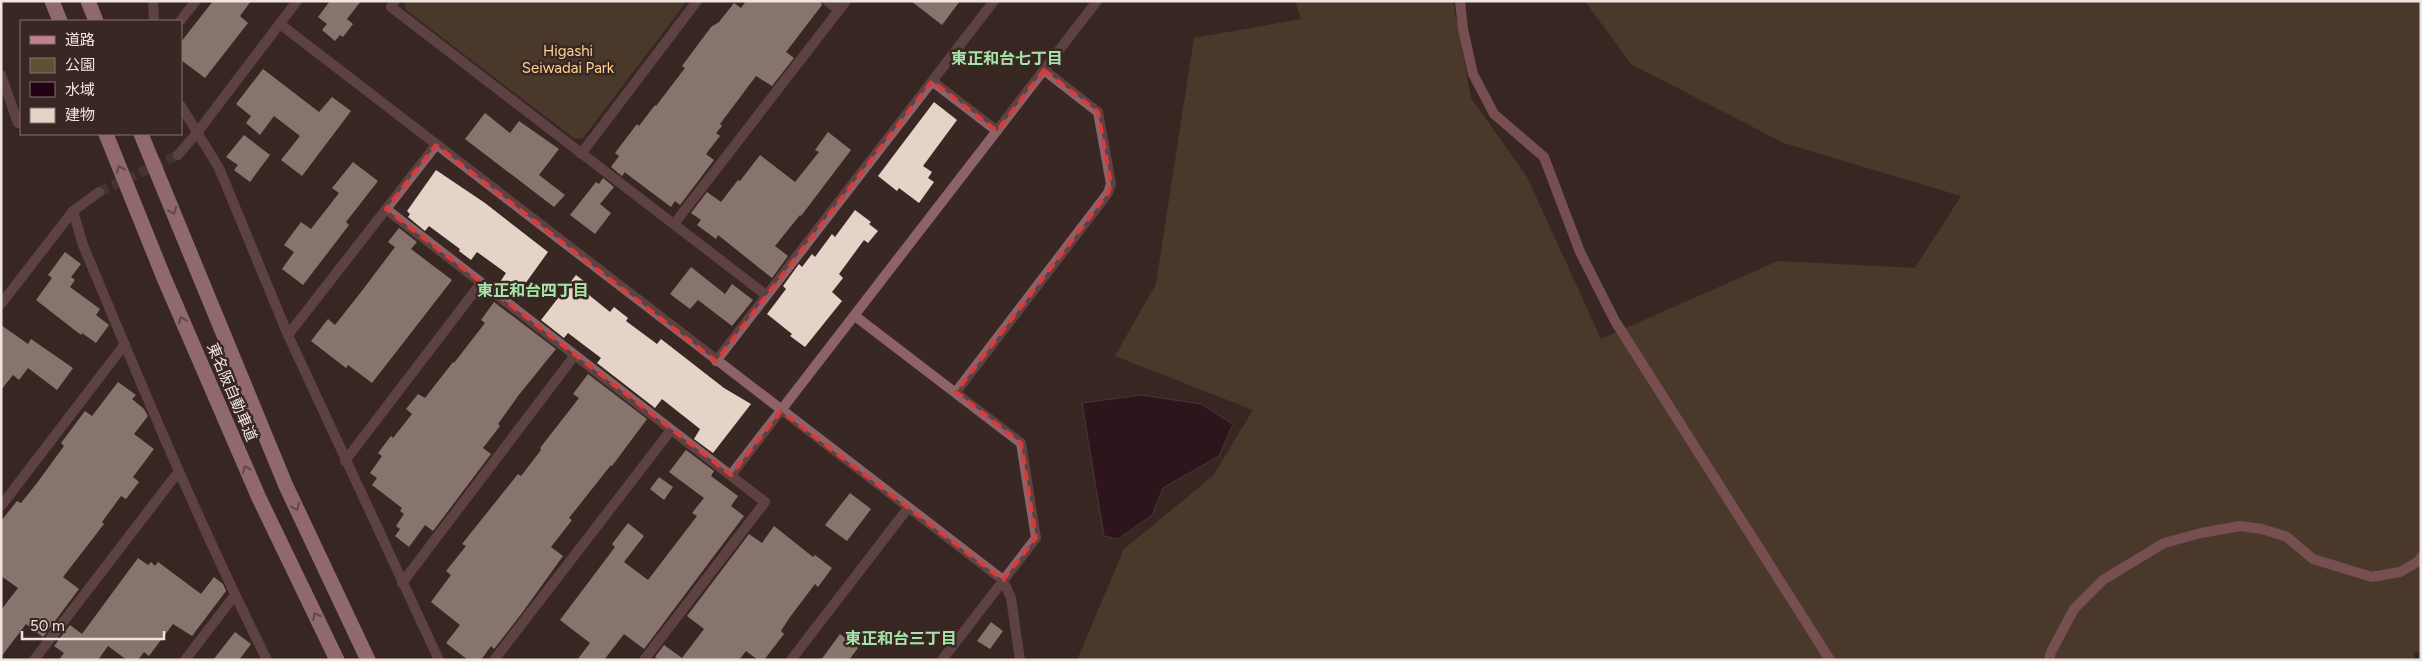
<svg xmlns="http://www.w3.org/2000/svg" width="2422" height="661" font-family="Figtree,'Noto Sans JP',sans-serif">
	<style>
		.green { fill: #605037 }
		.water { fill: #220216; stroke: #604653 }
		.building { fill: #e6d3c7 }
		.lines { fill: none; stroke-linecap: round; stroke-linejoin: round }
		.street-tunnel { stroke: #544340; stroke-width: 10; stroke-dasharray: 10 5; stroke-linecap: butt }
		.street { stroke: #8d6269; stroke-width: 10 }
		.secondary { stroke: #c4808b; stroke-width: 10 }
		.highway { stroke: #fbbbc5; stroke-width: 15 }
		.oneway { stroke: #9a7174 }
		.marked { fill: none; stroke: #d93b3b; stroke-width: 4; stroke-dasharray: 10 6; stroke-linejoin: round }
		.labels { text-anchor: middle; stroke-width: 5; stroke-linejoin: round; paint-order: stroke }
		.park-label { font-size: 15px; fill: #fdd291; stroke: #382723 }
		.street-label { font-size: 15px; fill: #f0e4e2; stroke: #382723 }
		.neighbourhood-label { font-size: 16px; font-weight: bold; fill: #a7e4aa; stroke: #382723 }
	</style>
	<rect width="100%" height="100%" fill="#382723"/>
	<!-- green -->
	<path class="green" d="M404,1H684V5L583,138L575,139L406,10Z
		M1295,1H1453L1471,98L1527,177L1601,339L1778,261L1915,268L1961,196L1784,143L1631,64L1585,1H2421V651L2413,653L2416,660H1077L1124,549L1213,476L1253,410L1115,356L1156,284L1194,38L1301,19Z"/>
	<!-- water -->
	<path class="water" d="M1141,395L1201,404L1233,424L1219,456L1163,488L1152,515L1118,539L1104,536L1082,403Z"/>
	<!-- building -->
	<path class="building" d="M213,1H251L240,16L248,23L205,78L181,60V42Z
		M330,1H361L347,19L353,24L343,37L340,35L335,41L322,30L327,24L318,17Z
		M746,1H820L822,5L786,52L794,58L772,86L756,76L720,124L722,126L716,133L720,136L706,154L714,160L680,205L675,201L671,207L627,174L625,172L622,176L611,167L619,156L615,153L637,124L639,126L655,105L656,106L685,68L682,66L711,27L719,22L734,3L741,8Z
		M911,1H960L942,25Z
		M263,69L319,112L332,97L351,111L302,176L281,160L300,136L274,116L260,135L246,123L251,116L236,104Z
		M934,102L957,120L923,166L932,172L928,178L934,182L919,203L899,188L897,191L878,176Z
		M485,113L510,133L519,121L559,149L539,175L565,195L554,207L465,139Z
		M828,132L851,150L801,216L800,215L775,246L788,256L772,278L718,235L716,239L697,225L701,220L691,213L707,192L721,202L738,180L740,181L760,155L795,182L819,152L815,150Z
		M244,135L270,155L250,182L234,170L238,165L226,157Z
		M353,162L378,181L346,222L349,225L303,285L282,269L294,252L284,245L301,222L311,229L339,193L332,188Z
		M436,170L485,203L548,252L517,295L500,282L506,273L477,252L471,260L459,251L460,249L429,226L425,231L408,217L410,214L407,211Z
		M603,178L614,187L600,204L611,213L595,234L570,215L596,182L599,184Z
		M855,210L871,222L869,224L878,231L868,243L864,240L839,274L843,278L832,292L842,301L805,347L790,336L792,334L767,314L786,289L783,286L799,264L802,267L812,254L815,257L832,234L835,237Z
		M399,228L417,242L411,249L452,280L372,383L348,365L346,368L311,341L328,319L335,325L361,292L395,247L388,242Z
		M65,252L81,264L71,277L75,280L70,287L100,309L96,315L109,325L96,343L82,333L81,335L36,300L52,278L48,275Z
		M691,267L725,294L732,284L753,300L732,326L698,300L690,309L670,294Z
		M576,275L589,285L584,291L610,312L614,307L628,318L626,321L657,344L661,339L724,388L751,404L713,453L694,439L700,429L662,399L655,408L597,363L601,358L568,333L564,338L541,320Z
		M494,302L556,349L518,396L498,424L500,426L483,448L491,454L433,531L425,525L409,547L395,536L400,529L396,526L404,514L400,511L402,508L372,485L377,478L370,473L382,456L378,453L391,436L393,438L412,414L406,409L418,394L425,398L453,362L454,363L485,323L481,320Z
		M1,325L28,344L31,339L73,368L57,390L28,368L19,380L13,375L1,390Z
		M588,374L647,419L612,466L611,465L569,518L572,520L551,547L563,556L522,613L494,649L491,646L481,660H468L446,643L460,625L431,602L451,575L446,571L466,546L462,544L518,474L521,476L541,450L540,448L579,398L573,394Z
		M118,382L136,395L132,399L144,409L148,416L134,434L154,449L133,477L139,482L126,499L121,496L102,522L104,524L63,577L79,589L43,637L26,624L1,657V610L18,588L1,576V521L17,501L21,503L37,483L64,446L61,443L85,411L92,416Z
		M686,450L714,471L711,476L738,496L731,506L744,516L644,649L624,634L604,660H577L590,643L560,620L615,547L612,544L628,523L644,536L624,562L648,580L697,516L692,513L704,498L669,472Z
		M659,477L673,487L664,500L650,489Z
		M850,493L871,509L847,541L825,525Z
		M774,526L813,557L815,555L832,568L818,587L815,584L790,617L781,631L784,634L764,660H758L746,651L739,660H659L655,657L664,645L682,658L704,629L687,616L749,534L762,543Z
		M138,558L148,565L151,562L155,566L158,562L201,594L214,577L223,584L226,591L192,636L173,624L149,656L144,652L138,660H127L108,646L98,660H59L64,653L54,646L70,625L82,634Z
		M991,622L1003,631L990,649L977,641Z
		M235,632L251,644L239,660H213Z
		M840,634L858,648L849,660H821Z"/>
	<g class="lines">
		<!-- street-tunnel -->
		<path class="street-tunnel" d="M99,192L178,155"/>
		<!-- street -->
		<path class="street" d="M153,1L154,21
			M395,1L391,7L766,295
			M827,1L839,10
			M180,21L196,1
			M280,24L1003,580L1011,598L1020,660
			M1,75L18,123
			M932,81L997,131
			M181,106L219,168L288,335L439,660
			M581,154L697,1
			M178,155L196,134L297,1
			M386,209L765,502L644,660
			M73,211L83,245C141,384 199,524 267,660
			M674,224L846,1
			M1,304L73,211L99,192
			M855,316L1021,443L1036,538L942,660
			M288,335L436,145
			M716,361L994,1
			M956,392L1108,193L1111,184L1098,112L1044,70
			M345,461L481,283
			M731,475L1097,1
			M1,506L125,344
			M402,583L575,355
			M34,660L179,471
			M185,660L235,595
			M494,660L671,430
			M791,660L908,508"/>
		<!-- secondary -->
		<path class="secondary" d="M1460,1L1463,29L1473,74L1494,114L1544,157L1580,252L1615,321L1830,660
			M2049,660L2051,652L2074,609L2103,580L2164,543L2201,533L2240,526L2262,529L2287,537L2313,559L2372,577L2400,572L2419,561L2421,557"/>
		<!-- highway -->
		<path class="highway" d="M52,1L60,21
			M88,1L96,21
			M106,134L164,278L259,498L337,660
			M141,134L286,486L368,660"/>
	</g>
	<!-- one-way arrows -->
	<defs><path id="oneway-chevron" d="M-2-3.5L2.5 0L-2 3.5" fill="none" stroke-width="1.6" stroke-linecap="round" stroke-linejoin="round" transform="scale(1.25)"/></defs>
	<g class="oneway">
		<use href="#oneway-chevron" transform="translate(120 169) rotate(-112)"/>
		<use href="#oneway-chevron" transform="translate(173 211) rotate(68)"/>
		<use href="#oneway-chevron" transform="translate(182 320) rotate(-113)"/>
		<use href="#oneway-chevron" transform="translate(246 469) rotate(-113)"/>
		<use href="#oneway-chevron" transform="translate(296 507) rotate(65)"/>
		<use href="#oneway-chevron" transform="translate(316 616) rotate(-116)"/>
	</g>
	<!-- marked area -->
	<path d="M0 0H2422V661H0ZM1044,70L1098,112L1111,184L1108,193L956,392L1021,443L1036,538L1003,580L781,411L731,475L386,209L436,145L716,361L932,81L997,131Z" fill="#382723" fill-opacity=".55" fill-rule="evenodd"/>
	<path class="marked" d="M1044,70L1098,112L1111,184L1108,193L956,392L1021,443L1036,538L1003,580L781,411L731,475L386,209L436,145L716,361L932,81L997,131Z"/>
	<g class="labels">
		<!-- park labels -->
		<g class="park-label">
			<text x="568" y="56">Higashi<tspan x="568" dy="17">Seiwadai Park</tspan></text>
		</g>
		<!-- street labels -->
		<g class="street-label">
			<text transform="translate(232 392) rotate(67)" y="5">東名阪自動車道</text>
		</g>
		<!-- neighbourhood labels -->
		<g class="neighbourhood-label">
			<text x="1007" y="64">東正和台七丁目</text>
			<text x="533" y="296">東正和台四丁目</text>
			<text x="901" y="644">東正和台三丁目</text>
		</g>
	</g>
	<!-- border -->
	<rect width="2422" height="661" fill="none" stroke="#f0e4e2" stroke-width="5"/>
	<!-- legend -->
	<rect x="20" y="20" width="162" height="115" fill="#382723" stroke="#82736f"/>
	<rect x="30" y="36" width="25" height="8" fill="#c4808b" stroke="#82736f"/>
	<text x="65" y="45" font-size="15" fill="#f0e4e2">道路</text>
	<rect x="30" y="58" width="25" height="15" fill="#605037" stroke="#82736f"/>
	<text x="65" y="70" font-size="15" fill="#f0e4e2">公園</text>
	<rect x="30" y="82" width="25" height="15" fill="#220216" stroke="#82736f"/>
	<text x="65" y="95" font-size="15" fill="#f0e4e2">水域</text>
	<rect x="30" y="108" width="25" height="15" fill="#e6d3c7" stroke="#82736f"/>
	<text x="65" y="120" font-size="15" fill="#f0e4e2">建物</text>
	<!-- scale -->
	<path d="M22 631v8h142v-8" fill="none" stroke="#f0e4e2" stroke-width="2.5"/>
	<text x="30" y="631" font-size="15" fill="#f0e4e2" stroke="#382723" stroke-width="4" paint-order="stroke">50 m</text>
</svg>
